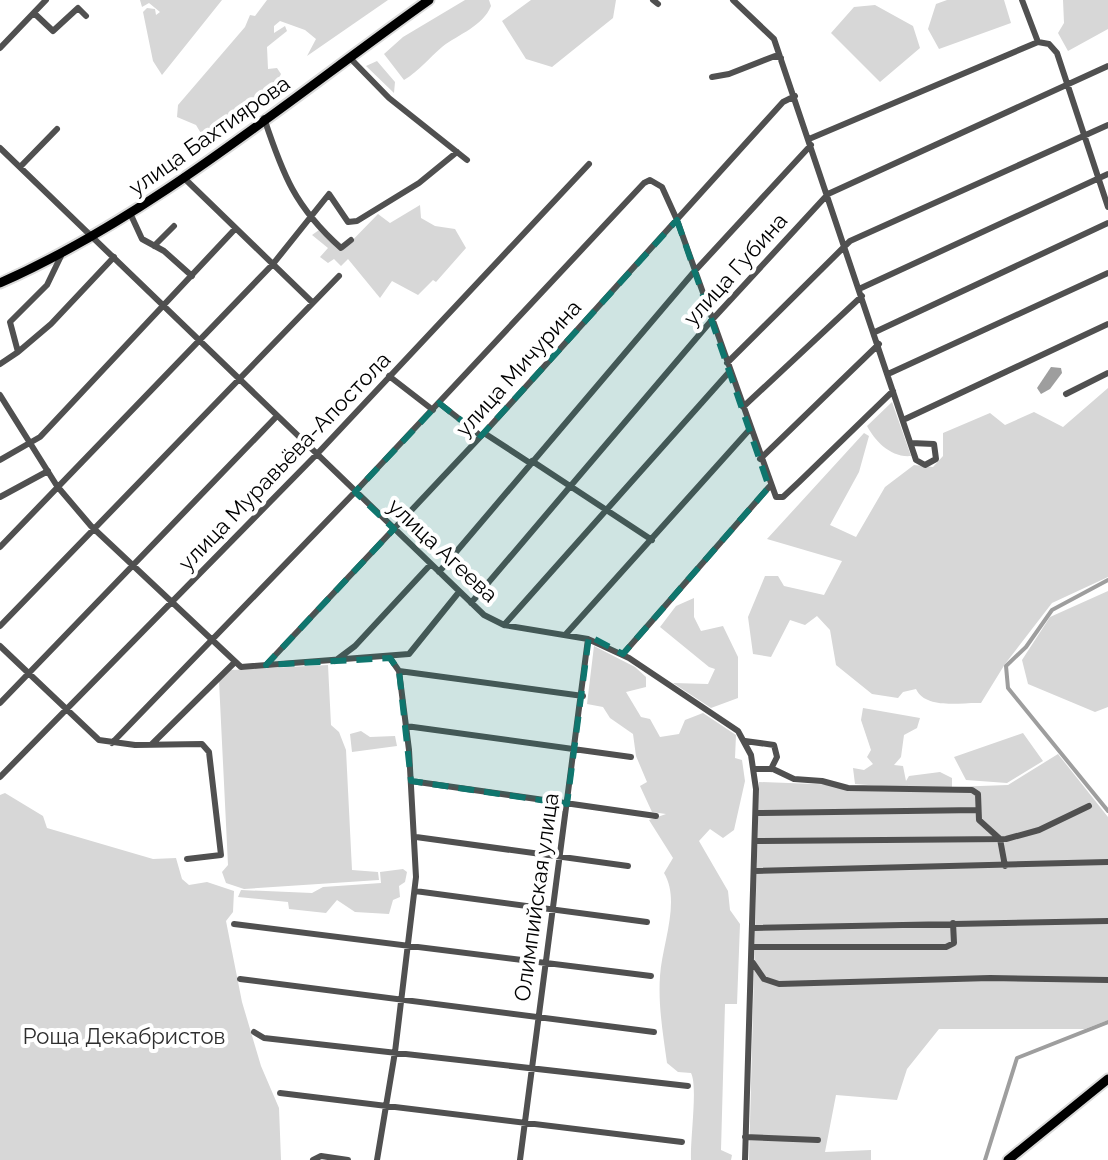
<svg xmlns="http://www.w3.org/2000/svg" width="1108" height="1160" font-family="Raleway,sans-serif">
	<style>
		.green { fill: #d7d7d7 }
		.water { fill: #9e9e9e }
		.lines { fill: none; stroke-linecap: round; stroke-linejoin: round }
		.canal { stroke: #9e9e9e; stroke-width: 4 }
		.major-casing { stroke: #dbdbdb; stroke-width: 13 }
		.minor { stroke: #505050; stroke-width: 6 }
		.major { stroke: #000; stroke-width: 9 }
		.marked { fill: #0f766e; fill-opacity: 0.2; stroke: #0f766e; stroke-width: 6; stroke-dasharray: 16 10; stroke-linejoin: round }
		.labels { text-anchor: middle; stroke-width: 8; stroke-linejoin: round; paint-order: stroke }
		.street-label { font-size: 22px; fill: #000; stroke: #fff }
		.park-label { font-size: 22px; fill: #2e2e2e; stroke: #fff }
	</style>
	<rect width="100%" height="100%" fill="#fff"/>
	<!-- green -->
	<path class="green" d="M140,0H222L162,75L153,61L143,12L147,8L155,9L156,15L160,12L149,3L142,7Z
		M267,0H388L307,56L316,39L305,30L280,21L274,26V33L285,26L287,31L267,47L268,69L277,68L281,74L278,80L202,135L196,125L177,117L178,105L245,27L250,15L255,16Z
		M465,0H489L491,6C483,26 459,34 442,47C429,58 419,71 404,80L384,54L403,37Z
		M531,0H616L613,18L552,67L526,59L502,21Z
		M947,0H1004L1011,23L939,49L928,29L936,4Z
		M1063,0H1108V29L1068,51L1058,33L1064,23Z
		M875,5L913,26L920,48L880,82L831,33L854,7Z
		M377,61L395,82L394,93L366,66Z
		M420,205L421,218L435,226L455,229L466,248L436,282L433,280L418,295L392,281L380,298L348,259L341,266L334,259L328,263L320,257L328,248L312,235L319,230L342,251L378,214L390,223Z
		M1108,388V577L1052,603L1005,664L981,703C961,702 926,710 916,689L903,692L898,698L872,694L836,665L830,630L817,616L805,625L790,620L771,657L753,654L748,617L765,576H778L784,586L824,595L842,561L767,539L864,433L869,436L859,472L830,525L856,537L885,487L914,465L933,467L943,456V433L990,413L1005,425L1034,412L1063,427Z
		M892,402L911,456C891,458 875,441 867,426Z
		M1108,591V707L1095,712L1028,684L1022,660L1050,617Z
		M694,598V617L701,631L723,626L738,657V698L711,708L673,683L708,684L715,669L709,667L660,627L676,606Z
		M594,646L635,667L646,677V687L626,692L641,717L650,719L660,737L679,734L685,720L703,713L736,735L735,758L742,760L745,781L734,830L723,838L710,829L699,841L728,891L730,910L740,924L737,1004H725L721,1150L732,1155L731,1160H691C690,1139 698,1086 691,1073L678,1072L667,1063C663,1034 658,1005 660,976C662,944 681,901 664,873L673,858L649,820L666,814L652,812L640,786L647,782L636,756L633,734L610,718L603,707L587,704Z
		M328,665L331,725L339,732L346,750L352,870L378,872L379,880L244,889L226,883L222,872L228,865L219,681L231,670Z
		M863,708L920,718L917,728L904,735L901,757L894,765L903,766L906,781L909,776L940,772L952,778V787L1008,785L1058,754L1108,817V1020L1085,1029H939L907,1069L897,1100L836,1095L825,1152L871,1150V1160H749L759,782L895,787L855,784L853,768L864,770L873,764L867,757L871,750L861,720Z
		M361,731L370,737L395,736L397,746L352,752L350,734Z
		M1023,733L1043,761L1007,783L966,780L954,757Z
		M5,793L43,816L47,828L153,859L176,858L182,879L189,885L207,882L234,891L233,912L226,921L242,1002L261,1066L279,1108L281,1160H0V795Z
		M403,869L407,872L405,882L399,886L400,897L393,900L389,914L355,912L337,900L326,913L289,909L288,902L238,897L241,890L312,893L323,887L381,883L380,872Z"/>
	<!-- water -->
	<path class="water" d="M1051,367L1061,368L1062,373L1050,389L1041,394L1037,388Z"/>
	<g class="lines">
		<!-- canal -->
		<path class="canal" d="M1108,580L1052,610L1026,647L1006,666L1008,688L1108,811
			M985,1160L1017,1058L1108,1022"/>
		<!-- major casing -->
		<g class="major-casing">
			<path id="major" d="M0,283C152,216 293,96 429,0
				M1008,1160L1108,1079"/>
		</g>
		<!-- minor -->
		<path class="minor" d="M653,0L658,4
			M733,0L774,39L916,460L925,465L936,459L934,444L911,443
			M1022,0L1038,42
			M34,13L53,31L78,8L86,16
			M1038,42L1049,44L1057,53L1108,207
			M0,48L46,0
			M349,57L389,98L467,160
			M712,77L729,74L775,56L781,58
			M264,118C283,175 295,207 341,248L351,240
			M809,139L1038,42
			M0,148L484,615L504,625L588,639L629,658L738,731L751,755L756,789L745,1160
			M20,167L57,129
			M183,177L312,302
			M130,213L142,239L164,251L192,276
			M154,246L174,226
			M859,289L1108,174
			M875,332L1108,223
			M18,352L51,324L114,257
			M727,363L850,241L1108,125
			M0,364L18,352L10,322L47,285L61,256
			M888,374L1108,273
			M389,376L433,410
			M1066,394L1108,373
			M0,395L57,486L91,526L241,667L409,654L459,592
			M439,403L481,436
			M743,407L862,296
			M903,420L1108,324
			M484,433L530,463
			M760,459L879,344
			M0,460L40,437L235,229
			M532,461L652,540
			M0,497L48,471
			M0,547L273,264L329,194L348,222L357,221L419,183L457,152
			M439,572L693,273L811,145
			M471,603L711,321L828,194L1108,66
			M504,625L730,371
			M0,626L339,276
			M566,634L750,429
			M0,646L99,740L135,745L202,744L209,752L221,855L187,859
			M623,654L769,487
			M335,661L355,646L431,564
			M266,665L484,433L783,102L795,96
			M399,671L583,696
			M0,703L277,416
			M406,726L631,757
			M745,741L774,745L777,757L771,769
			M112,743L355,492L644,183L650,180L662,187L677,220L776,497H783L799,482L893,391
			M152,744L235,662
			M754,769H773L794,779L822,781L848,788L972,790L978,794L979,820L1000,839L1005,866
			M0,777L317,454L589,164
			M411,781L656,816
			M756,813L978,810
			M416,837L628,866
			M755,841L1006,839L1039,830L1089,806
			M755,871L1108,862
			M415,891L647,922
			M234,924L651,976
			M754,928L1108,921
			M754,947H946L954,943L953,923
			M753,963L764,979L779,984L990,978L1108,980
			M240,979L654,1032
			M254,1032L264,1038L688,1086
			M280,1093L682,1142
			M745,1137L818,1140
			M313,1160L321,1156L348,1160
			M377,1160L395,1052L416,877L409,750L399,671L390,658
			M520,1160L588,639"/>
		<!-- major -->
		<use href="#major" class="major"/>
	</g>
	<!-- marked area -->
	<path class="marked" d="M677,220L769,487L623,654L589,636L567,804L411,781L399,671L390,658L266,665L394,529L355,492L439,403L481,436Z"/>
	<g class="labels">
		<!-- street labels -->
		<g class="street-label">
			<text transform="translate(209 135) rotate(-35)" y="8">улица Бахтиярова</text>
			<text transform="translate(735 269) rotate(-48)" y="8">улица Губина</text>
			<text transform="translate(518 368) rotate(-48)" y="8">улица Мичурина</text>
			<text transform="translate(284 461) rotate(-46)" y="8">улица Муравьёва-Апостола</text>
			<text transform="translate(443 550) rotate(43)" y="8">улица Агеева</text>
			<text transform="translate(536 897) rotate(-82)" y="8">Олимпийская улица</text>
		</g>
		<!-- park labels -->
		<g class="park-label">
			<text x="124" y="1044">Роща Декабристов</text>
		</g>
	</g>
</svg>
